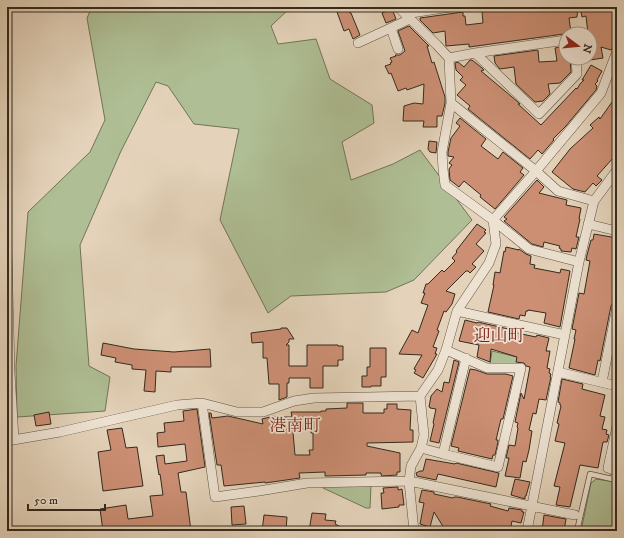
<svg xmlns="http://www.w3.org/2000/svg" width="624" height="538" font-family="'IM FELL DW Pica','Noto Serif JP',serif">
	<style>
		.green { fill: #afbe94; stroke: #727458 }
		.building { fill: #cc8f74; stroke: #342a1d; fill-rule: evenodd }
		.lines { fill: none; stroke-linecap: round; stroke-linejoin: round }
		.lane-casing { stroke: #605444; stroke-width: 6 }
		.street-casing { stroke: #605444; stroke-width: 10 }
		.lane { stroke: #ede2d2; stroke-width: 4.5 }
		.street { stroke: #ede2d2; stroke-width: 9 }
		.labels { text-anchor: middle; stroke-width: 3.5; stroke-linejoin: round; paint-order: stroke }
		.quarter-label { font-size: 17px; fill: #7a1f14; stroke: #ede2d2 }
	</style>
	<rect width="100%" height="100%" fill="#e4d3ba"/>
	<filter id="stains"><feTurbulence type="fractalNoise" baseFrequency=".005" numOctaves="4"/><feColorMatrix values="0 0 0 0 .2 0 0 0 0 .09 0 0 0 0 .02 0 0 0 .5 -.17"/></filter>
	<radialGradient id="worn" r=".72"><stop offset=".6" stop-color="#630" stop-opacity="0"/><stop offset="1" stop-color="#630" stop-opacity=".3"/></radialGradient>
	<!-- green -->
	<path class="green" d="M92,7H291L271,26L278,44L316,39L330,79L372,105L374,123L342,142L351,180L393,164L420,150L472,220L414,280L386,292L291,296L268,313L220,220L239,129L194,124L168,86L156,82L121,151L80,245L89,366L110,377L105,411L17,417L16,366L28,212L90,152L105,120L87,18Z
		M492,351L521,358L519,364H490Z
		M617,476V531H581L591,483L596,479L615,482Z
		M323,486H371L370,508H366L323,488Z"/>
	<!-- building -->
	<path class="building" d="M501,7H578L577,17L569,18L571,33L469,47V44L446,46L445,31L433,33L420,20V18L463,12V16H465L466,25L483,23L482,11L501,9Z
		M580,7H617V40L615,45L613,47L611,50L601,47L603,58L590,60V34H588L586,16L582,17Z
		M348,8L350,13H351L360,35L353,39L349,29L344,31L337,12Z
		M392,9L396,19L386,23L382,13Z
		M409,26L429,46H427L432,63L434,62L445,97V103L442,116H437V127H423L424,121H403L404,106L414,103L423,104L424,84L407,90L406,88L398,91L391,73L389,74L385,66L391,64L390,63L392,62L390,58L396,56L395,55H400L405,51L398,31Z
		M566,46V58H570L571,72L560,83L548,84L550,94L543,101L535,102L516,84L514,67L500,69L495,63L494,56L538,50L539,62L557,61L555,48Z
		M470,60H472L482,68L484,70L481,71L518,102L520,104H518L541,125L576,88L577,89L580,84L584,80H582L591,65L602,71L597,80L598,81L595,84L597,86L596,90L565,127L553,139L554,140L542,154L538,150L530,159L468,109L470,106L457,95L466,85L460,80L463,77L456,70L455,63L458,62L464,67Z
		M617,95V119L613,125L617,130V162L613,158L597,176L602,180L596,186L593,183L585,192L573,189L552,172L570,149L593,128L590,125L599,117L600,119Z
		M460,118L486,139L481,146L498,159L503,152L523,168L520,172L524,175L495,209L480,197L481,195L464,181L459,187L450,180L449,169L452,165L449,163L454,157L448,156V152L451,138L460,126L456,123Z
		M429,141L437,142L436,153L430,152L428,149Z
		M537,180L544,187L539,193L567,200L566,205L581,208L579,219H580L576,237H579L576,249L572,248L571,252L561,251V249L559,248L560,246L544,242L543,247L532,244L504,221L507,219L504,217Z
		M477,224L486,230L484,232L486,233L476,244L484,251L472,264L476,267L470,273L468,271H466L446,291L455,294L452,304L446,312L444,311L437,330L439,331L433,347L437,348L435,354H437L423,378L414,373L416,370L414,369L415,367L422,355L399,354L412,330L418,333L428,305L421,303L425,293H423L426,284H428L442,270L444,272L455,261L452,258L457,252L456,251Z
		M594,234L617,238V296L615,301L613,303L611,306L600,361L598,360L595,375L569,368L575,339H574L576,330L572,329L579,293L584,294L590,261L586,260L587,255L591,240H593Z
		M506,247L519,250V249L526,254L531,256L530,264L535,265L534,268L560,273L561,269L570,271L560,327L544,323L546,313L528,310V311H526L525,316L520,315L519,319L488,312L494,285H493L495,272L500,273L504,251L505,252Z
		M465,320L477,323L478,322L517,331V333L536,337L537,335L549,338L546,351H550L547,368L550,369L549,373L551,374L550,377H551L546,400L539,399L536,414L533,413L529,430L532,431L529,450L526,462L523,461L520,478L505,476L509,458H506L509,445L515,446L518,428L517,427L518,423L515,422L521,393L524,399L530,367L526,366L524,363L516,362L517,357L491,349L490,362L477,357L479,345L459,341Z
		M281,328H287L294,339H289V342L286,345H289V366H307V345H338V346H343V360H338V366H323V388H310V378H289V383H287V397L279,400V384H269L267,358H263V342L252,343L251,333L281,329Z
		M103,343L134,349L174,352L210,349L211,367H171V372L156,371L155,392L144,391L146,370L132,369V365L115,362L116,358L101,355Z
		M370,348H386V377H381V386H371V387H362V376H367V367H370Z
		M454,360L459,362L439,443L430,441L434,424L433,423L436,409L430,408V407H429L431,396L437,389L442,392L444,382L449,383Z
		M470,369L476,370L487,374H506L513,376L503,419H501L496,440H498V442L495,455H493L492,459L458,451L459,448L451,446Z
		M562,379L583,384L582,389L605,395L600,416L605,417L602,429L607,430L606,434L609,435L607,442H603L598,468L580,465L570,507L556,505L560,487L554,486L565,443L555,441L559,424L557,423L561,406L560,405V403L558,402Z
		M347,403H363V413H384V409H387V404H397V409L411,410L410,430H413V442L367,443V446L400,453V472H397V475L382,476L381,475V473H366V475L325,476V472L299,473L300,478L265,483V482L224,486L221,465H217L209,413H211L212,418L228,416L263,424L262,419L274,416V417H292L291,412H321V411H326V409L347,408ZM295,429H311V433H313V450H309L310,455H295L293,432H295Z
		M197,409L205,467L178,473L181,492H186L191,531H148V530L141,531V527L127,529V527L103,531L100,509L126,505L128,519L153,516L150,496L163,495L160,474L159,475L156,456L164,455L165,464L187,461L185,444L158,447L157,433L165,432L164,423L184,421L183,411Z
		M49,412L51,424L36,426L34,415Z
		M122,428L126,448L137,447L143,486L103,491L98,452L111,450L107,430Z
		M426,459L455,464L456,463L499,473L496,487L438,474L436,480L417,476L416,473L420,471H423Z
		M515,479L530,482L526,496H525V499L511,495Z
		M398,487V490L402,489L404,505H399V507L382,509L381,493H384L383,488Z
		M422,490L434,492V494L453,498L454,497H457L491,504L490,506L508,511L509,508L522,510V512H524L521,523L512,521L510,531H453L444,528L434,512L430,527L420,524L424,503L419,502Z
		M244,506L246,524L232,525L231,507Z
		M312,513L326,514L325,520L336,521L335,524L349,531H309Z
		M264,515L287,517L286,531H262Z
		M544,515L566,519L564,531H542Z"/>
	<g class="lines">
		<!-- lane casing -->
		<g class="lane-casing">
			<path id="lane" d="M577,531L590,474L612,479L614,474"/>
		</g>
		<!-- street casing -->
		<g class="street-casing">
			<path id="street" d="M398,7L437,45L449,58L451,103L442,152L443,169L445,185L493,220L529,249L579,262
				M405,14L450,7
				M391,28L398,49
				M566,40L475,53L539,114L577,74L576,58
				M358,43L410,19
				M449,58L475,53
				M451,103L536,171L558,191L594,201
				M588,224L617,231
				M7,251L10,373L14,439
				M457,311L565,335
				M558,372L617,386
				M602,382L617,307
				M202,403L215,497L259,491L307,483L409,481L575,515
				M617,426L608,468L617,471
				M7,441L60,432L177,405L202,403L237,412H263L294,401L314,398L420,396
				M421,448L443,454L498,467L521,368H487L446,350
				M443,454L466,358
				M414,531L409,481L411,466L421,448L424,435L420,396L438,370L446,350L457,311L489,263L496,244L493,220L536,171L601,93L617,51
				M527,531L579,262L594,201L617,170"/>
		</g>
		<!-- lane -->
		<use href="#lane" class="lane"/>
		<!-- street -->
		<use href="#street" class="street"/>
	</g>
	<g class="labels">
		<!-- quarter labels -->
		<g class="quarter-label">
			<text x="499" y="341">迎山町</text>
			<text x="295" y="431">港南町</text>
		</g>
	</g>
	<!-- margin -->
	<rect width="624" height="538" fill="none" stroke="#e4d3ba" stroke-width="24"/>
	<rect x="8" y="8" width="608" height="522" fill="none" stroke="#342a1d" stroke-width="2"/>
	<rect x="12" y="12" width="600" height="514" fill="none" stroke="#342a1d"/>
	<!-- north arrow -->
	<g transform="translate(578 46) rotate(106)"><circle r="19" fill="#ede2d2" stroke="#a3988a"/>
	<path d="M0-3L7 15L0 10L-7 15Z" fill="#8f2418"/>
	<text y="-6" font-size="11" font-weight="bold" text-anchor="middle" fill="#342a1d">N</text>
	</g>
	<!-- scale -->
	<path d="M28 504v6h77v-6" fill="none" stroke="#342a1d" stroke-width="2"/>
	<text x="34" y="504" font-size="12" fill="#342a1d" stroke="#ede2d2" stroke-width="3" paint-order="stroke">50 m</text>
	<rect width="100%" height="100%" filter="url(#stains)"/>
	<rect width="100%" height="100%" fill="url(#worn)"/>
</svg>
